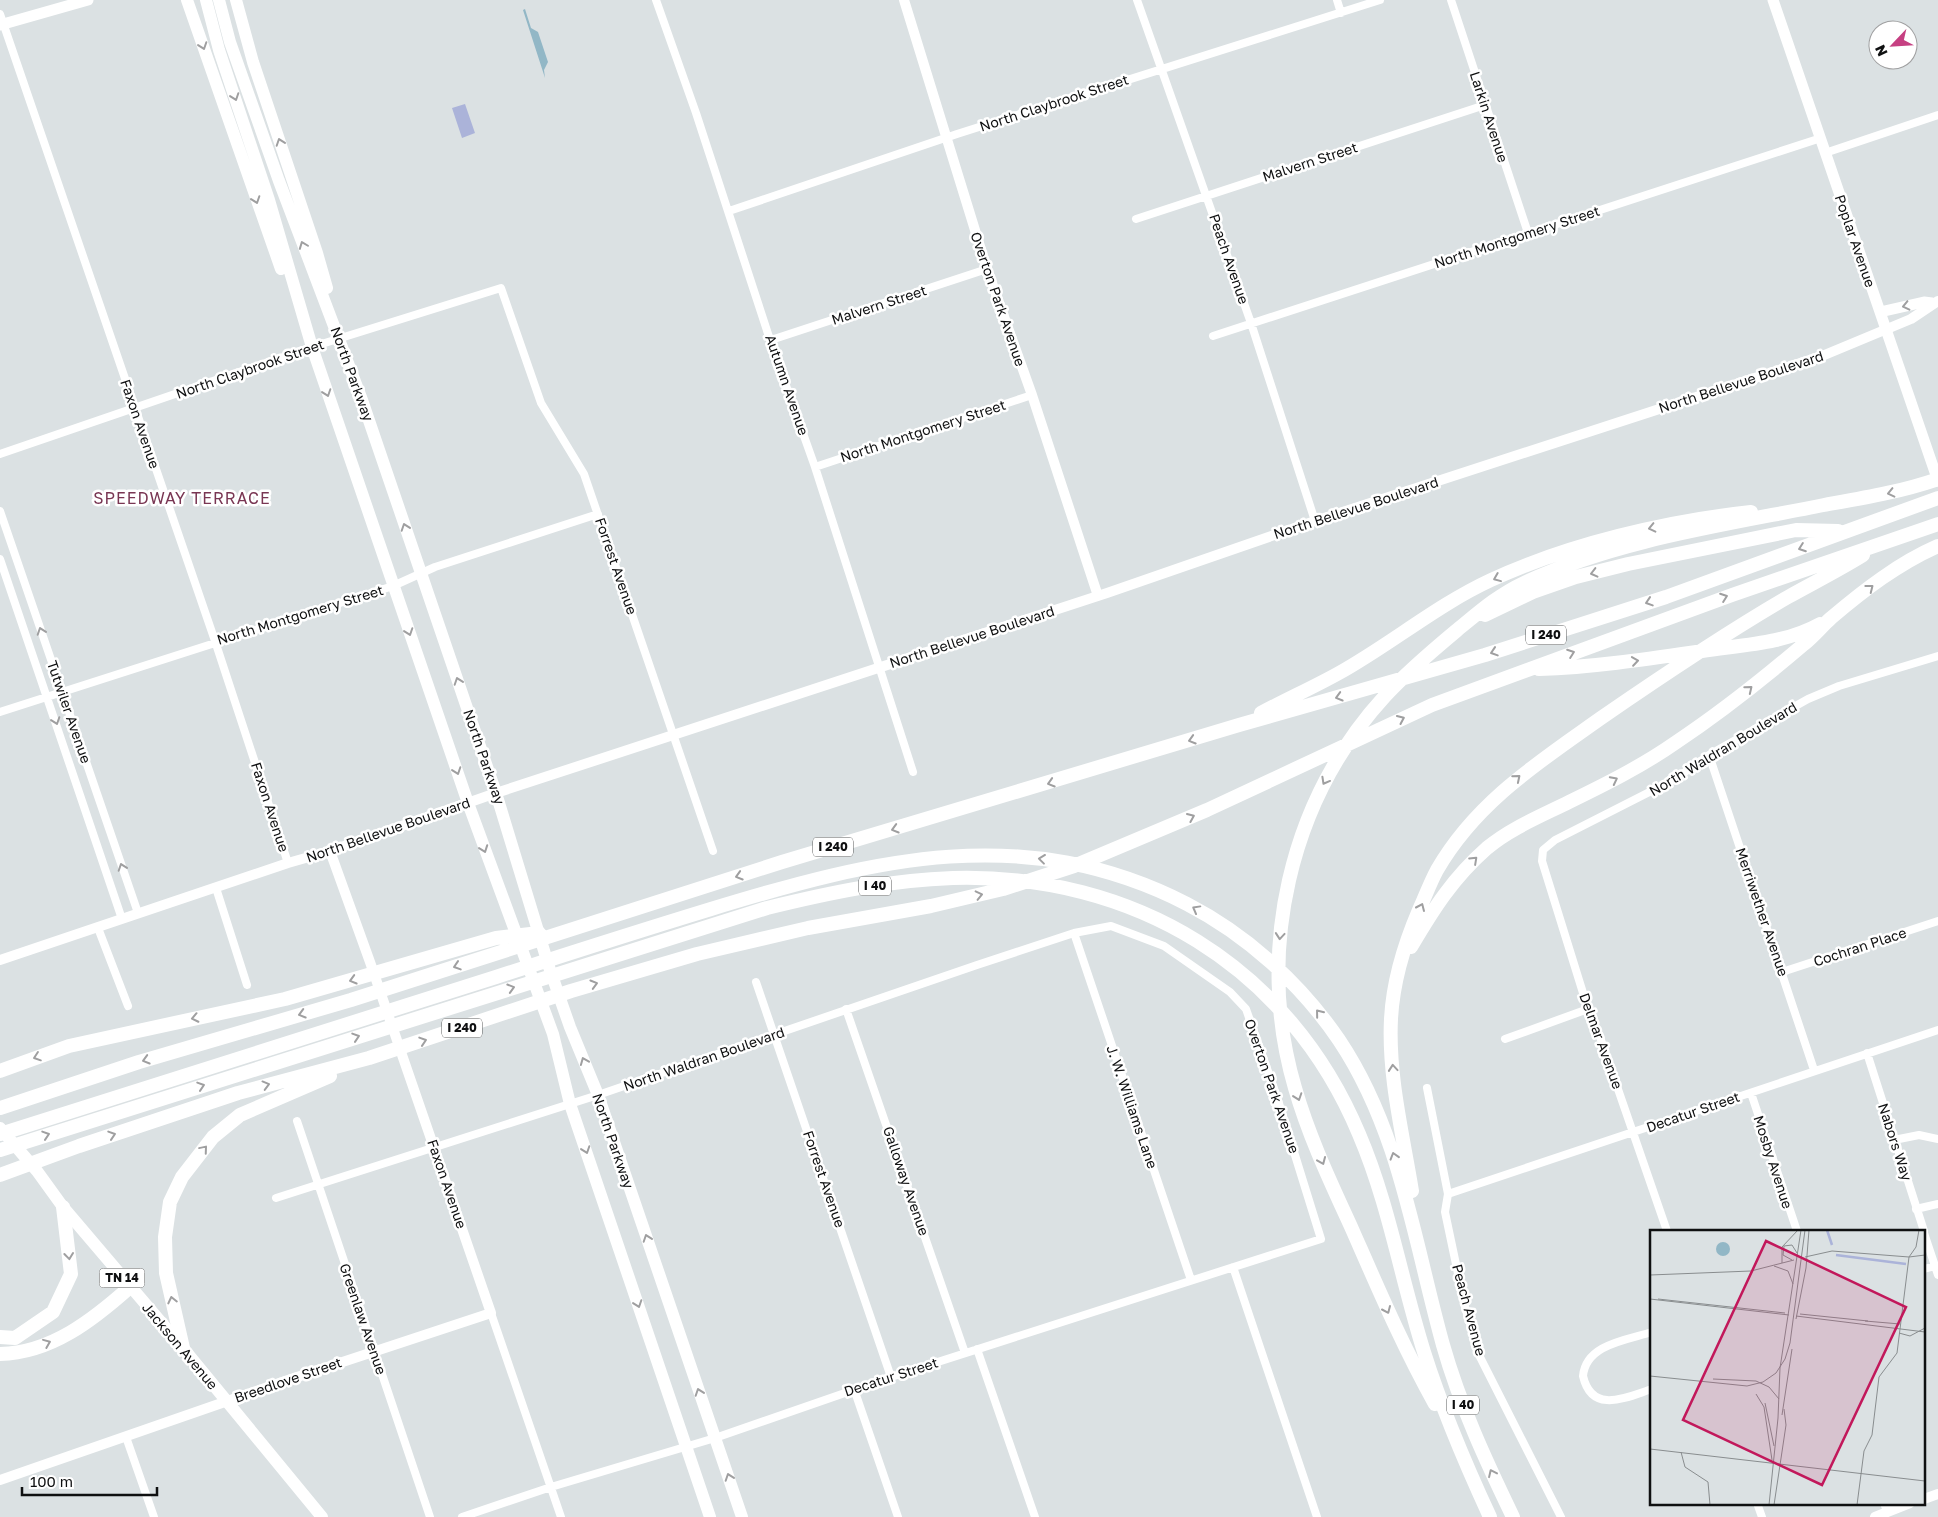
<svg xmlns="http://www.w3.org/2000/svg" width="1938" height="1517" font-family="'Golos Text',sans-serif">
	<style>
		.green { fill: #92b7c6 }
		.water { fill: #abb3d9 }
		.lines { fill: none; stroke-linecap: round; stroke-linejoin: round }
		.minor { stroke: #fff; stroke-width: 8 }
		.tertiary { stroke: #fff; stroke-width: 10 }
		.secondary { stroke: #fff; stroke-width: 11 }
		.primary { stroke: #fff; stroke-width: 12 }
		.motorway { stroke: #fff; stroke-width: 14 }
		.oneway { stroke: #9f9fa0 }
		.labels { text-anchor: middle; stroke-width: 5; stroke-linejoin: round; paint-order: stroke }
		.shield { fill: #fff; stroke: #575858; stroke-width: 1 }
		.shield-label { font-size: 12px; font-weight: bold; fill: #0f1011 }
		.street-label { font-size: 14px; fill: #0f1011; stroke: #fff }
		.quarter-label { font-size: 16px; letter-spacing: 1px; fill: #793653; stroke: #fff }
		.inset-river { fill: none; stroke: #abb3d9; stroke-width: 2.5 }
		.inset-road { fill: none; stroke: #898d8f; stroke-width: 1 }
		.view { fill: #c2185b; fill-opacity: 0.15; stroke: #c2185b; stroke-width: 2.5 }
		.inset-edge { fill: none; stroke: #0f1011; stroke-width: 2.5 }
	</style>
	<rect width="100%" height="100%" fill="#dbe1e3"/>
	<!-- green -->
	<path class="green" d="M525,9L531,28L538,32L548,62L544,70L545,78L523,10Z"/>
	<!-- water -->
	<path class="water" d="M465,104L475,133L462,138L452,108Z"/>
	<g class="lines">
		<!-- minor -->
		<path class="minor" d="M656,0L696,113L772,346L815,467L913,772
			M1137,0L1251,323L1315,521
			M1337,0L1341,13
			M1451,0L1528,233
			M0,14L215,641L288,863
			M1825,153L1938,115
			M729,211L957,134L1380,0
			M1136,219L1485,105
			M1213,336L1821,138
			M771,340L987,269
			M0,454L312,347L501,288L541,403L584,474L713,851
			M815,467L1032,395
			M0,511L138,913
			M0,559L122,919
			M0,712L393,586L435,567L598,514
			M1709,755L1814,1070
			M216,888L247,985
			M98,928L128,1006
			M1074,933L1191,1280
			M1782,972L1938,921
			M756,982L891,1377
			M846,1009L965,1353
			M1505,1039L1588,1009
			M1867,1053L1924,1231
			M1427,1088L1448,1194L1445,1212L1465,1307L1480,1357L1561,1517
			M1751,1093L1797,1231
			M297,1121L430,1517
			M1894,1140L1919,1135L1938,1139
			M1448,1194L1938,1030
			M276,1198L598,1095L977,965L1074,933L1111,926L1164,946L1230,992L1246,1009L1277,1097L1321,1239L891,1377L715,1438L551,1487L462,1517
			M1916,1209L1938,1204
			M1667,1231L1600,1037L1588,1009L1542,861L1543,850L1555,840L1675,779L1709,755L1808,699L1839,686L1938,656
			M1924,1233L1938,1275
			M1233,1267L1317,1517
			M1924,1269L1935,1266
			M491,1313L561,1517
			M1652,1332C1627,1340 1586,1344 1583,1376C1592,1415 1627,1397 1652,1389
			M977,1349L1035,1517
			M854,1389L898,1517
			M126,1437L154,1517
			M1757,1503L1762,1517
			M1884,1503L1887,1511"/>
		<!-- tertiary -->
		<path class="tertiary" d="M904,0L987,269L1032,395L1098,596
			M0,960L288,863L330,851L496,793L1107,593L1315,521L1822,356L1911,319L1938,301
			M0,1480L288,1380L491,1313L370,962L330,851
			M1924,1499L1938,1494
			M1875,1517L1910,1503"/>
		<!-- secondary -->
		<path class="secondary" d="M1773,0L1938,481
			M0,25L88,0
			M1880,312L1924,302L1932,303"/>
		<!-- primary -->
		<path class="primary" d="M187,0L281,269
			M206,0L219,50L269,200L312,347L468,803L553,1034L570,1104L710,1517
			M219,0L230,42L279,181L362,400L496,793L549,967L570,1027L598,1095L742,1517
			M236,0L253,62L317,253L327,288
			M0,1128L37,1171L63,1207L183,1348L322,1517"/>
		<!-- motorway -->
		<path class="motorway" d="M1485,615L1533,592L1576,577L1628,564L1796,530L1838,531
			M1539,669C1594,667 1647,659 1702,651C1741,645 1784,644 1820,624
			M1261,713C1287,699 1314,687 1339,673C1391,644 1437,605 1491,580C1569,544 1667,521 1751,512
			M1411,947C1434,908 1453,878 1487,848C1511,828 1541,816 1569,802C1606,784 1642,766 1675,743C1720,713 1763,679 1804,644C1814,636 1822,626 1831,618C1864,590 1899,563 1938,546
			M0,1071L69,1046L285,999L496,938L539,933
			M0,1108L139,1062L351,1000L782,862L1239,725L1485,655L1666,597L1938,498
			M0,1134C165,1082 330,1029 496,977C567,954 639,931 711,909C875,859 1025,821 1187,904C1247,935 1301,984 1339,1040C1400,1131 1414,1241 1443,1345C1460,1405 1486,1461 1513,1517
			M0,1150L767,908C828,893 890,880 953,878C1133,873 1289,966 1359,1134C1389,1204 1401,1279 1424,1352C1442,1409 1465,1463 1490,1517
			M0,1175L79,1146L238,1093L369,1058L571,991L697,954L808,928L931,906L1003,889L1074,866L1207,810L1432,705L1732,595L1938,524
			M1412,1191C1403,1135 1388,1076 1391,1019C1393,980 1404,945 1419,910C1425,897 1430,883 1437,870C1476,802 1539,762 1601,718C1662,676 1724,634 1788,597C1813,583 1839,570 1863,555
			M0,1337L15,1338L53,1312L71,1274L63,1207
			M183,1348L166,1273L165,1237L170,1202L182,1177L213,1137L240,1115L330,1076
			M0,1354C51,1353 93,1320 130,1287
			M1435,1404C1403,1347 1378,1288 1352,1229C1331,1183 1309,1137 1295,1088C1255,952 1289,801 1385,696C1407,672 1432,651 1456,631C1478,613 1498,595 1524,583C1617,540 1724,525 1824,505C1863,498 1900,492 1938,479"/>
	</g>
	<!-- one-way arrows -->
	<defs><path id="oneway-chevron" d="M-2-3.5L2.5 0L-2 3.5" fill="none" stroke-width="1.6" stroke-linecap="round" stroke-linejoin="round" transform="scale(1.25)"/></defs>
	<g class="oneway">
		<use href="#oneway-chevron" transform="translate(203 46) rotate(71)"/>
		<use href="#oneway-chevron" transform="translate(235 97) rotate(71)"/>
		<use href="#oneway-chevron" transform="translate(280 142) rotate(-109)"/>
		<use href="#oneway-chevron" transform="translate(256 200) rotate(71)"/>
		<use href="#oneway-chevron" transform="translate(303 245) rotate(-111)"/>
		<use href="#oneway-chevron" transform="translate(1906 306) rotate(167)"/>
		<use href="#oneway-chevron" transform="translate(327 393) rotate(71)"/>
		<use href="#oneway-chevron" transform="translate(1891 493) rotate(167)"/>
		<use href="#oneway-chevron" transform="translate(405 527) rotate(-109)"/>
		<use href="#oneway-chevron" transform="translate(1652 528) rotate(167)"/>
		<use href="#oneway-chevron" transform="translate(1802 548) rotate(160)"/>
		<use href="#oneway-chevron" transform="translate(1594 573) rotate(166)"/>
		<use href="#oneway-chevron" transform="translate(1497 578) rotate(158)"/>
		<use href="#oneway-chevron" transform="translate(1870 588) rotate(-38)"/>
		<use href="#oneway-chevron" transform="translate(1724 597) rotate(-20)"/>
		<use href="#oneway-chevron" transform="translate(1649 602) rotate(162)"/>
		<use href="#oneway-chevron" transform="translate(41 631) rotate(-109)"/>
		<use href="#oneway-chevron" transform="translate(409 632) rotate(71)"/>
		<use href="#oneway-chevron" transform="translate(1494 652) rotate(162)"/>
		<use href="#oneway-chevron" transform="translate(1571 653) rotate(-20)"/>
		<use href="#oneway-chevron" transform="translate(1635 661) rotate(-8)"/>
		<use href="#oneway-chevron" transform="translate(458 681) rotate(-109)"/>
		<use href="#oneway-chevron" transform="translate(1749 689) rotate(-39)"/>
		<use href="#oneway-chevron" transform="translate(1339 697) rotate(164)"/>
		<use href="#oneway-chevron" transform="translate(1401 719) rotate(-24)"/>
		<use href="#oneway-chevron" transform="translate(56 721) rotate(71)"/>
		<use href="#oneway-chevron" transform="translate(1192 740) rotate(163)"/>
		<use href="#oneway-chevron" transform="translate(457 771) rotate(71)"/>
		<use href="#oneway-chevron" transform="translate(1517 778) rotate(-40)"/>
		<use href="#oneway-chevron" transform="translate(1614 780) rotate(-27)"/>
		<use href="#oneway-chevron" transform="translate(1325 781) rotate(119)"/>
		<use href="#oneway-chevron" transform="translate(1051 783) rotate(163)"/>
		<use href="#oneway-chevron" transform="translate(1191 817) rotate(-23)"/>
		<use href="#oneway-chevron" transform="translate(895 829) rotate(164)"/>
		<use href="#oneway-chevron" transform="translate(484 849) rotate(70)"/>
		<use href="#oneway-chevron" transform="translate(1042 859) rotate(-173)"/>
		<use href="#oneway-chevron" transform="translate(1474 860) rotate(-43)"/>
		<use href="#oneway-chevron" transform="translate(122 867) rotate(-109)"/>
		<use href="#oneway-chevron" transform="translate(739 876) rotate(163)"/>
		<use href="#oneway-chevron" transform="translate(979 895) rotate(-13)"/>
		<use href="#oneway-chevron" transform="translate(1421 907) rotate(-66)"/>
		<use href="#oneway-chevron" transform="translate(1196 909) rotate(-151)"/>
		<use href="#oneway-chevron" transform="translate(1280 936) rotate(95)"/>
		<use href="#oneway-chevron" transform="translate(457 966) rotate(162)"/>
		<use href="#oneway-chevron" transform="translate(353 980) rotate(164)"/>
		<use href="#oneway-chevron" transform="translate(594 984) rotate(-16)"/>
		<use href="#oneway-chevron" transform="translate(511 988) rotate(-17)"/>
		<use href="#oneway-chevron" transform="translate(1319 1013) rotate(-129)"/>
		<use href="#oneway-chevron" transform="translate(302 1014) rotate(164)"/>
		<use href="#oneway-chevron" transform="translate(195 1018) rotate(168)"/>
		<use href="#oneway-chevron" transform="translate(356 1037) rotate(-18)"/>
		<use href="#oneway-chevron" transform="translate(423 1041) rotate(-18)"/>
		<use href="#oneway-chevron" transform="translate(37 1057) rotate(161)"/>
		<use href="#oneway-chevron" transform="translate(146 1060) rotate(164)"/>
		<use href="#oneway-chevron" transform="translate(584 1061) rotate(-112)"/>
		<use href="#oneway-chevron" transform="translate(1393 1068) rotate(-95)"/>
		<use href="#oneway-chevron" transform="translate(266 1085) rotate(-15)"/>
		<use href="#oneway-chevron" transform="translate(201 1086) rotate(-18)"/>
		<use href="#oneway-chevron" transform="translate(1298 1097) rotate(71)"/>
		<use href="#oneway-chevron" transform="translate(46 1135) rotate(-18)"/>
		<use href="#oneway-chevron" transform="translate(112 1135) rotate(-18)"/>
		<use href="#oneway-chevron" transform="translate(204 1149) rotate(-50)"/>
		<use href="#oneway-chevron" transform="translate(586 1150) rotate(71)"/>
		<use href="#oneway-chevron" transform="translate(1394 1156) rotate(-107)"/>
		<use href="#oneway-chevron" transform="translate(1322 1161) rotate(67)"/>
		<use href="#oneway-chevron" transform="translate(647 1238) rotate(-109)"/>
		<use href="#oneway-chevron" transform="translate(69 1256) rotate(83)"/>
		<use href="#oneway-chevron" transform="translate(172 1300) rotate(-103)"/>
		<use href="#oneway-chevron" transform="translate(638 1304) rotate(71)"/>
		<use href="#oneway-chevron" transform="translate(1387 1310) rotate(66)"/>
		<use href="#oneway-chevron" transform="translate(47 1343) rotate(-22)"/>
		<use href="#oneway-chevron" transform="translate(699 1392) rotate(-109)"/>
		<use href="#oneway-chevron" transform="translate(1492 1473) rotate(-115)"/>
		<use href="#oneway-chevron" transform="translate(729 1477) rotate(-109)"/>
	</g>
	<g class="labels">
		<!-- shield labels -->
		<g class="shield">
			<rect x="1526" y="625.5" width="40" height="19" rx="4"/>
			<rect x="813" y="837.5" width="40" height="19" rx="4"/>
			<rect x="859" y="876.5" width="32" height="19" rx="4"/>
			<rect x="442" y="1018.5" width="40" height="19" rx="4"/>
			<rect x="99.5" y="1268.5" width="45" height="19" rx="4"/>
			<rect x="1447" y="1395.5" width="32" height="19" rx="4"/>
		</g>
		<g class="shield-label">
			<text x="1546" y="639">I 240</text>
			<text x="833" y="851">I 240</text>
			<text x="875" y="890">I 40</text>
			<text x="462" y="1032">I 240</text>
			<text x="122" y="1282">TN 14</text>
			<text x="1463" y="1409">I 40</text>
		</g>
		<!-- street labels -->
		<g class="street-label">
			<text transform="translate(1054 103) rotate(-18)" y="5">North Claybrook Street</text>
			<text transform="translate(1489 117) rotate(72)" y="5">Larkin Avenue</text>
			<text transform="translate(1310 162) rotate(-18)" y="5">Malvern Street</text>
			<text transform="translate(1517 237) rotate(-18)" y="5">North Montgomery Street</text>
			<text transform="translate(1855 241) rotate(71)" y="5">Poplar Avenue</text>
			<text transform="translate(1229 259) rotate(71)" y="5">Peach Avenue</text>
			<text transform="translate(998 299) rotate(71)" y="5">Overton Park Avenue</text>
			<text transform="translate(879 305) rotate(-18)" y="5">Malvern Street</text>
			<text transform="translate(250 369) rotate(-19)" y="5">North Claybrook Street</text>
			<text transform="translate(352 374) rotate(70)" y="5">North Parkway</text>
			<text transform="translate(1741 382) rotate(-18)" y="5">North Bellevue Boulevard</text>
			<text transform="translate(787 385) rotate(71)" y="5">Autumn Avenue</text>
			<text transform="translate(140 424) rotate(71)" y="5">Faxon Avenue</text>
			<text transform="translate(923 431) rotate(-18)" y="5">North Montgomery Street</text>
			<text transform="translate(1356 508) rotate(-18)" y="5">North Bellevue Boulevard</text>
			<text transform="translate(616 566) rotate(71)" y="5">Forrest Avenue</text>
			<text transform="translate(300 615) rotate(-17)" y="5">North Montgomery Street</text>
			<text transform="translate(972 637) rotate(-18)" y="5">North Bellevue Boulevard</text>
			<text transform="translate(69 712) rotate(71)" y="5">Tutwiler Avenue</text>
			<text transform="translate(1723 749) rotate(-31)" y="5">North Waldran Boulevard</text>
			<text transform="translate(484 757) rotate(71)" y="5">North Parkway</text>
			<text transform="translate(270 807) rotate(72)" y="5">Faxon Avenue</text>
			<text transform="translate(388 830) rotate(-19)" y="5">North Bellevue Boulevard</text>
			<text transform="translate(1762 912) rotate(71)" y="5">Merriwether Avenue</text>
			<text transform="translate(1860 947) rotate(-18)" y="5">Cochran Place</text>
			<text transform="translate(1601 1041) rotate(70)" y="5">Delmar Avenue</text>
			<text transform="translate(704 1059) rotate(-19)" y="5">North Waldran Boulevard</text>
			<text transform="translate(1272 1086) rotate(71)" y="5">Overton Park Avenue</text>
			<text transform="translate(1132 1107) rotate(71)" y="5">J. W. Williams Lane</text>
			<text transform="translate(1693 1112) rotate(-19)" y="5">Decatur Street</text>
			<text transform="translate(613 1141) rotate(71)" y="5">North Parkway</text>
			<text transform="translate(1895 1142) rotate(72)" y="5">Nabors Way</text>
			<text transform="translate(1773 1162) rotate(72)" y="5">Mosby Avenue</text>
			<text transform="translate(824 1179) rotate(71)" y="5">Forrest Avenue</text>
			<text transform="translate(906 1181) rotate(71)" y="5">Galloway Avenue</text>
			<text transform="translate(447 1184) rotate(71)" y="5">Faxon Avenue</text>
			<text transform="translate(1469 1310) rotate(75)" y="5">Peach Avenue</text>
			<text transform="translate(363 1319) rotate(71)" y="5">Greenlaw Avenue</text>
			<text transform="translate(180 1346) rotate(50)" y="5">Jackson Avenue</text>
			<text transform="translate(891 1377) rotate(-18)" y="5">Decatur Street</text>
			<text transform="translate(288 1380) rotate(-19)" y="5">Breedlove Street</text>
		</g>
		<!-- quarter labels -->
		<g class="quarter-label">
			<text x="182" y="504">SPEEDWAY TERRACE</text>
		</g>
	</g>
	<!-- overview -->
	<g transform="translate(1650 1230)">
		<rect width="275" height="275" fill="#dbe1e3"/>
		<path d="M66 19a7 7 0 1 1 14 0a7 7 0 1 1-14 0Z" fill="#92b7c6"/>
		<path class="inset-river" d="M177,0L182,15M186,25L256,34"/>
		<path class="inset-road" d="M155,27L182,21L259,27L275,25M142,30L133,25L134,16L142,15L147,23M132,33V17L148,0M124,36L138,41L143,54M0,45L101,41L144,30M0,69L139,85M8,69L135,83M150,84L218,91M146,86L275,102M146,89L156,38L159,0M215,91L250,94M249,103L260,106L275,98M0,146L97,156L113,152L126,143L135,129L140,113L155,0M63,149L106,151L119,157L129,169M106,164L114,177L122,230M115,173L124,216M132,185L142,119M0,219L275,251M31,222L35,237L58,252L60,275M119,275L128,188L130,138L151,0M124,275L136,195L134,179M207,275L214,221L222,205L229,147L247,123L259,27L266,17L269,0"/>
		<path class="view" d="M116,11L256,77L172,255L33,190Z"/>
		<rect width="275" height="275" class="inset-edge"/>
	</g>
	<!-- north arrow -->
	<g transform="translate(1893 45) rotate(245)"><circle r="24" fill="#ffffff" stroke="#9f9fa0"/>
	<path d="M0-4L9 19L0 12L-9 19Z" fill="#c64082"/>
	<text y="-8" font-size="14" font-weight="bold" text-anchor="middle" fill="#0f1011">N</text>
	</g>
	<!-- scale -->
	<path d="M22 1487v8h135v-8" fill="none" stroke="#0f1011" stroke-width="2.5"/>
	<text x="30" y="1487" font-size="15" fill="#0f1011" stroke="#ffffff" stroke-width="4" paint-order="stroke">100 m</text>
</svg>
